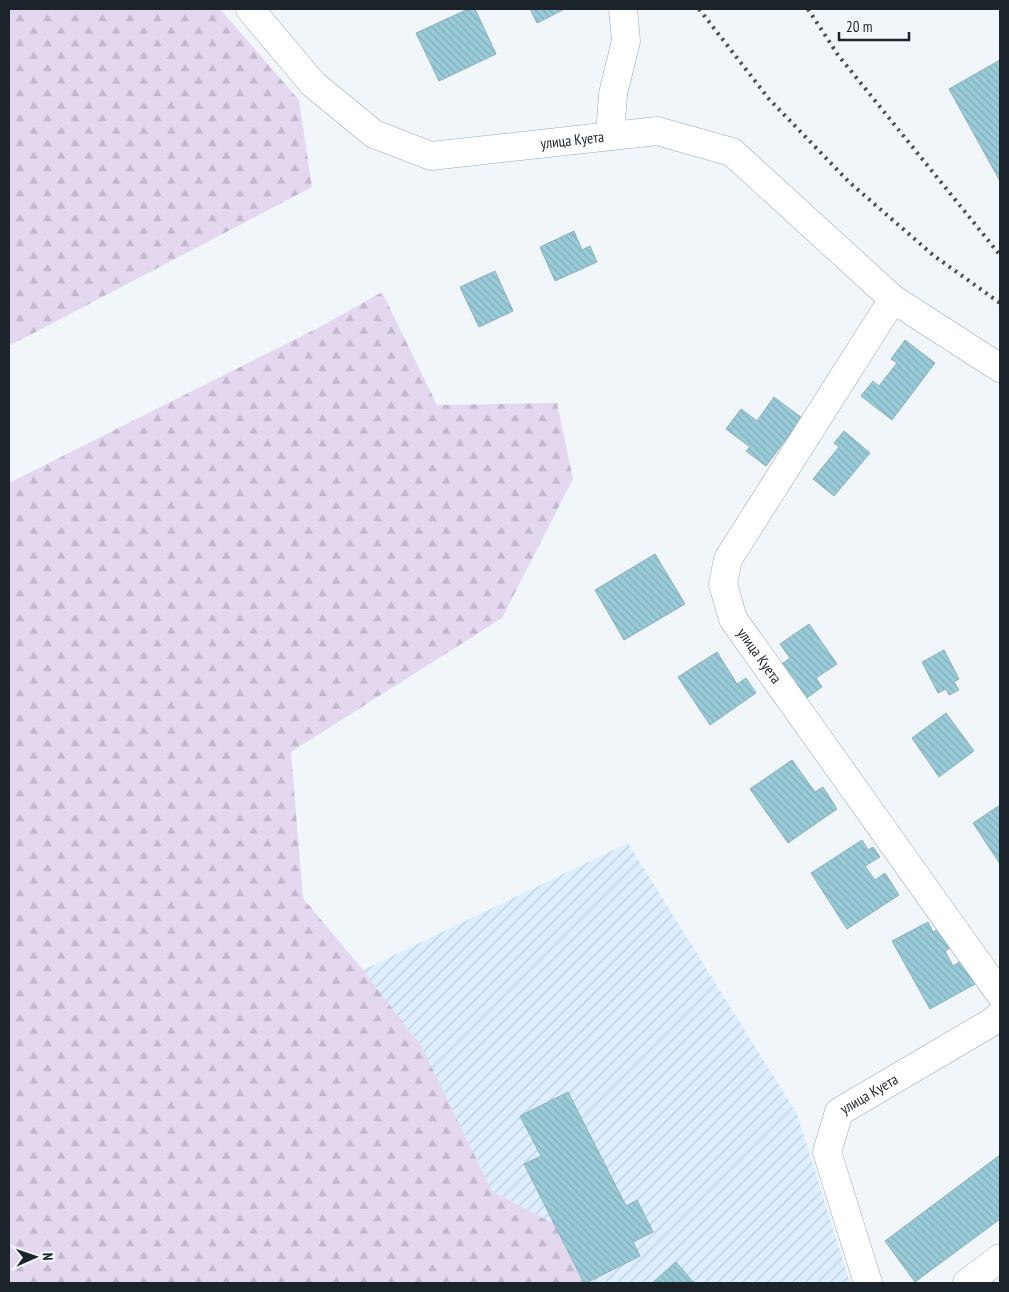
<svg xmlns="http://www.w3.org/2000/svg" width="1009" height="1292" font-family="'PT Sans Narrow',sans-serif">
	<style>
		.industrial { fill: url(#industrial-furrows) }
		.forest { fill: url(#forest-firs) }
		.building { fill: url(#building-back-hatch); stroke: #90b1b9 }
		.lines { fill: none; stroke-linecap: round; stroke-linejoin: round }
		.minor-casing { stroke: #94aabe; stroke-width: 29 }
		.minor { stroke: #fff; stroke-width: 28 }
		.rail { stroke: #484f56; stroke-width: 4; stroke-dasharray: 2.5 5; stroke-linecap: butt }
		.labels { text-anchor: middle; stroke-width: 4; stroke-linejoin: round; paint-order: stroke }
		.street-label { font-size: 15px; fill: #1b232b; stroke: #f1f6fa }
	</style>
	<defs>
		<pattern id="industrial-furrows" width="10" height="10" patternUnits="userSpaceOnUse" patternTransform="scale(1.25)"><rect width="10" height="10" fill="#ddefff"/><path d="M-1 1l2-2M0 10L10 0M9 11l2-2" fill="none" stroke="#bdcddb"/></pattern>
		<pattern id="forest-firs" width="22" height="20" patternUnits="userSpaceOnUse" patternTransform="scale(1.25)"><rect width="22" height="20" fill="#e4d8f1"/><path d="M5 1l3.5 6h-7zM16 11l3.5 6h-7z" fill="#c3b9cf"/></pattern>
		<pattern id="building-back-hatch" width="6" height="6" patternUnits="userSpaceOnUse" patternTransform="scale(1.25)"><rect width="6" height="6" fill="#99cbd8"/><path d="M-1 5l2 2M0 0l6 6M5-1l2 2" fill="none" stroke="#83aeba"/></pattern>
	</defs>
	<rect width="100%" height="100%" fill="#f1f6fa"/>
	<!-- industrial -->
	<path class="industrial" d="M628,843L797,1114L850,1283H583L569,1232L492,1191L422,1047L363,970Z"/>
	<!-- forest -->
	<path class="forest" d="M9,9H220L299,100L312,187L9,346Z
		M382,292L437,405L557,403L573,479L502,618L291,752L303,898L363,970L422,1047L492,1191L569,1232L583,1283H9V483L318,328Z"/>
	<!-- building -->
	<path class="building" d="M468,9H475L496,54L439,81L416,33Z
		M530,9H565L537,23Z
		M1000,60V181L949,89Z
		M574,231L582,250L590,246L597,262L555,281L540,247Z
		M495,271L513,311L479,327L460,287Z
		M905,340L935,363L892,420L861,396L873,381L879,386L897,363L891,359Z
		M774,397L802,418L766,466L746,451L750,447L726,429L741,409L757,421Z
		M844,431L870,453L834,496L813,479L839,447L834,443Z
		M655,554L685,604L624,640L595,590Z
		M809,624L837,664L816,678L822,687L804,700L780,665L790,658L780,644Z
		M944,650L959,679L954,682L959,690L949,695L946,689L938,693L922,662Z
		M717,652L737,684L746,678L756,693L710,725L678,677Z
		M946,713L974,751L939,777L912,738Z
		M792,760L815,792L823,787L837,809L788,843L750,789Z
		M1000,805V864L973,823Z
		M862,840L868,850L873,847L880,857L865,866L875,880L885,873L899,895L847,929L811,873Z
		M928,922L933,932L943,926L953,946L945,951L953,966L963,960L975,984L930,1009L892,941Z
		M568,1092L626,1206L637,1200L653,1232L633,1242L640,1256L586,1283H584L524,1164L541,1156L520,1116Z
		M1000,1155V1219L915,1282L885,1241Z
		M676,1262L694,1283H652Z"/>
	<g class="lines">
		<!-- minor casing -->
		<g class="minor-casing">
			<g id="minor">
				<path id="s1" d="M250,9L313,84L374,134L431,156L657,131L732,152L893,299L1000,368"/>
				<path d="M610,136L613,94L626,41L623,9"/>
				<path id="s2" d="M893,299L728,559L723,584L733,619L1000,994"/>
				<path id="s3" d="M868,1283L827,1152L839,1112L992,1022L1000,1015"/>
				<path d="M967,1283L1000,1258"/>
			</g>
		</g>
		<!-- minor -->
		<use href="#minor" class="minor"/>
		<!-- rail -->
		<path class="rail" d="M699,9L769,99L849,182L933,255L1000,303
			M808,9L838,55L1000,255"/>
	</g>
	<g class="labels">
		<!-- street labels -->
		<g class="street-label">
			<text dy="5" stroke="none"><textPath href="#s1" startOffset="380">улица Куета</textPath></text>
			<text dy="5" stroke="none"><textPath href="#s2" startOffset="415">улица Куета</textPath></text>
			<text dy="5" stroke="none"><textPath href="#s3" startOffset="214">улица Куета</textPath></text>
		</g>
	</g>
	<!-- border -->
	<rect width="1009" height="1292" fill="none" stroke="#1b232b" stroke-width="20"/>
	<!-- north arrow -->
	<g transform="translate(35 1257) rotate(88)" stroke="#f1f6fa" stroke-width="4" paint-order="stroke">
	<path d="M0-4L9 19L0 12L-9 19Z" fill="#1b232b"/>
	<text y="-8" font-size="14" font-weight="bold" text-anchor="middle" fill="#1b232b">N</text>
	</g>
	<!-- scale -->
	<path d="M839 32v8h70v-8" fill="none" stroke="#1b232b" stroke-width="2.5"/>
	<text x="846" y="32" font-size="15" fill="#1b232b" stroke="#f1f6fa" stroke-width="4" paint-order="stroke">20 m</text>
</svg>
